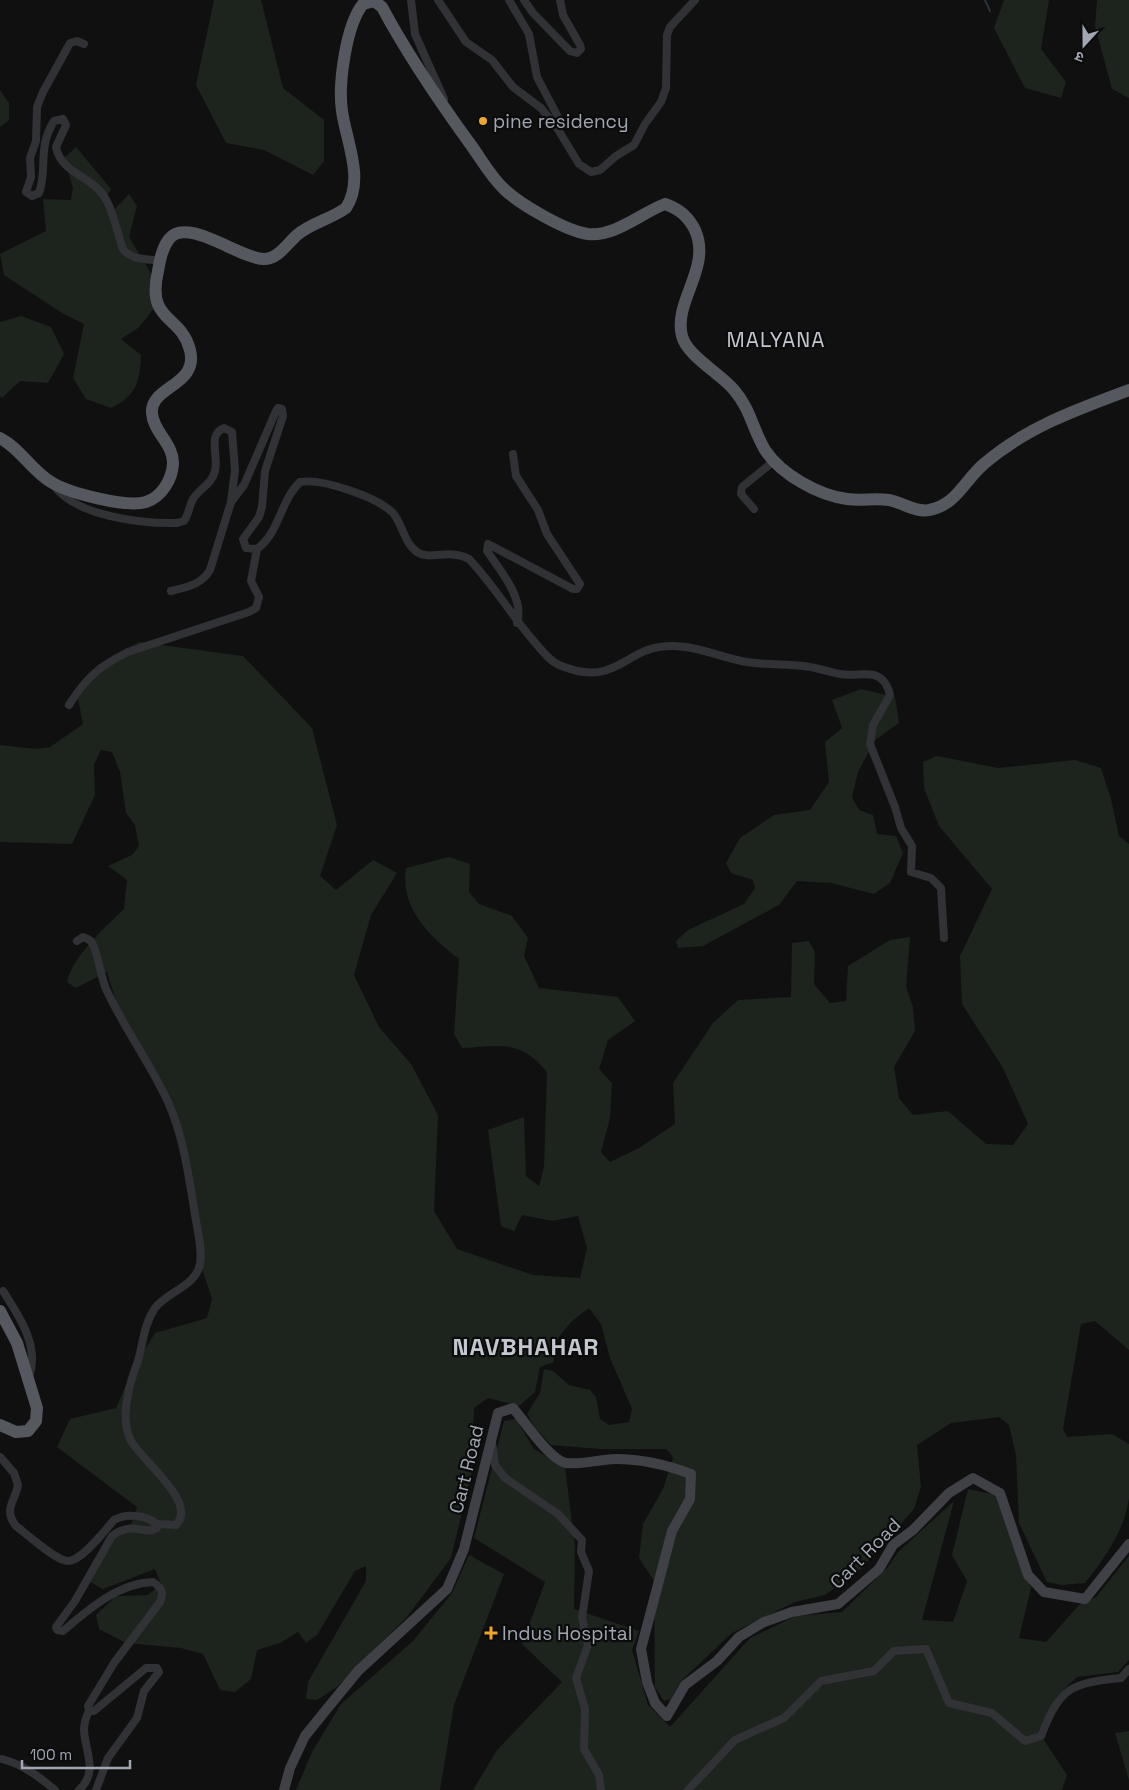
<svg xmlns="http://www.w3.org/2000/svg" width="1129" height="1790" font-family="'Space Grotesk','Noto Sans Devanagari',sans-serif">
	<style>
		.green { fill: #1c241d }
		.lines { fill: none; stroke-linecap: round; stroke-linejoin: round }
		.stream { stroke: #2a3339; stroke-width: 2 }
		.minor { stroke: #313236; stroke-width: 8 }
		.secondary { stroke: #3f4146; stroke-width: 10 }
		.trunk { stroke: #55585e; stroke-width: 12 }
		.poi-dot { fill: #eda72c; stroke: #0b0b0c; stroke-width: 2 }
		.labels { text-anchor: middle; stroke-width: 4.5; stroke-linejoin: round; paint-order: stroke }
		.poi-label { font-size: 19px; fill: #a1a7b2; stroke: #0b0b0c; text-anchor: start }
		.street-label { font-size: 19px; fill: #a1a7b2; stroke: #0b0b0c }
		.quarter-label { font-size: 21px; letter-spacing: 1px; fill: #c2c6ce; stroke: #0b0b0c }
		.district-label { font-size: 24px; font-weight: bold; letter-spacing: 1px; fill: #c2c6ce; stroke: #0b0b0c }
	</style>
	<rect width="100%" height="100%" fill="#101011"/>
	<!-- green -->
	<path class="green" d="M214,0H261L283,88L324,120V161L313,175L264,150L226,143L196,85Z
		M1004,0H1049L1041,49L1066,82L1061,98L1025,88L994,28Z
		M1097,0H1129V98L1112,89L1095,26Z
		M0,90L9,103V120L0,127Z
		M76,147L111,189L103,203L110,214L129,194L137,206L129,237L152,275L157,305L138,328L121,339L141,355C140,382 136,396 111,408L86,399L73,378L84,324L62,313L4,275L0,254L46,231L43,199L71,200L73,188L64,158Z
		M21,316L51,327L64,354L48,383L20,381L2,398L0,396V322Z
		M139,642L243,656L312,728L337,825L320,876L336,890L373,860L397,873L371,915L354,975L379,1027L411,1064L438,1115L434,1211L457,1249L533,1275L580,1278L587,1248L578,1216L552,1221L522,1215L514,1231L501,1226L488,1130L524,1117L526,1176L539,1186L544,1167L547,1072C520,1039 500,1046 462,1048L454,1034L459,959C429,936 400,908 406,868L449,857L470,864L469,892L479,904L512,916L528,938L524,956L539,988L618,997L635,1021L608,1040L599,1069L612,1083L610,1118L601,1152L610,1162L639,1148L675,1124L673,1083L713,1023L738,1000L791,997L792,943L809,941L815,952L814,984L830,1003L846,1001L848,966L890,940L910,937L906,987L913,1007L915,1031L894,1067L899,1098L913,1115L948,1111L986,1144L1013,1145L1028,1124L1003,1068L962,1004L960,956L992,889L939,826L924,788L923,762L937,756L998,768L1075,760L1101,768L1111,799L1119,836L1129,844V1350L1095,1321L1081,1324L1063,1429L1067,1437L1112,1434L1129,1444C1129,1461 1129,1481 1129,1498C1125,1530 1104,1559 1085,1583L1061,1585L1047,1582L1019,1523L1016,1455L1009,1425L999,1417L951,1423L917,1445L921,1487L914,1509L861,1569L825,1595L795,1602L732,1633L681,1681L671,1699L664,1701L655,1687L654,1581L639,1558L643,1524L663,1489L673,1457L666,1449H600L551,1445L535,1428L527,1414L540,1393L544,1369L553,1371L569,1385L590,1390L596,1397L600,1419L609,1425L629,1422L632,1409L610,1358L601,1324L589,1308L571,1322L552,1346L554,1362L540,1367L535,1392L519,1406L488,1398L474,1408L472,1471L451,1558L407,1617L337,1687L317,1700L306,1699L308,1682L366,1581V1566L355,1571L317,1635L306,1643L298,1632L280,1643L257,1650L251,1679L235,1692L220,1690L203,1654L181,1648L126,1643L99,1629L96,1615L116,1596L148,1595L161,1584L155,1569L103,1589L90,1582C98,1561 111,1536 131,1525L137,1507L57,1447L70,1419L116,1408L134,1367L155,1333L207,1318L212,1299L199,1260L176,1114L116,1001L107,972L76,988L67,982C72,957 106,926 124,909L127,880L108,866L132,855L139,846L135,825L126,813L120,772L112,752L101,750L94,765L95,795L72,844L0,842V745L35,749L50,747L83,724L76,689L97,666Z
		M861,689L895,697L899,723L875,740L858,772L852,797L859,810L873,815L877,834L896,836L903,853L890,883L874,894L831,883L797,881L779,905L703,946L678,948L676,941L688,930L744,904L755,888L753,880L731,873L726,863L740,838L774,815L810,810L829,782L825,742L842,728L832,700Z
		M516,1419L534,1449L565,1467L575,1547L574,1609L639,1631L632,1650L648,1705L670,1727L750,1638L796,1616L842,1612L888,1567L898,1552L954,1501L922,1620L953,1622L967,1581L952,1555L968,1489L996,1495L1031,1588L1019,1638L1046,1642L1080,1604L1096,1597L1129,1556V1660L1118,1672L1077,1677L1057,1696L1038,1731L1067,1775L1062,1790H473L497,1750L562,1682L522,1644L545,1582L474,1538L504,1421Z
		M469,1555L504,1574L454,1705L440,1790H296L312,1752L341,1704L413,1641L452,1593Z
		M1129,1731V1780L1115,1733Z"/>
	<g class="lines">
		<!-- stream -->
		<path class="stream" d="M985,0L990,11"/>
		<!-- minor -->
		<path class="minor" d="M411,0L415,34L444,99
			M438,0L466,42L492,60L513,87L541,108L557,128L579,164L591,172L600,170L616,156L634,145L645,124L661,102L666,88L667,35L670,27L695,0
			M509,0L529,34L537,77L558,117L555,126
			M524,0L533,13L570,51L577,53L581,49L580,45L563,15L560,0
			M84,44L77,41L70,43L43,92L37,107L36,141L30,158L31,177L26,192L32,196L39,193C48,168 37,148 54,121L63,119L66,125L56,147C60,169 83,175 97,188C112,201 116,230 123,249C132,261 146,258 160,261
			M513,454L516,476L538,510L547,534L580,584L577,589H573L488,544L487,551C500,570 525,599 517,623
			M54,486C76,516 142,524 177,523L184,521C189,514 189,506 193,499C200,488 212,484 215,471C219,457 207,434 224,428L232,432L235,470L231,502L210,570C201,585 187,587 171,591
			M231,502L244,485L276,411L278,408L282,409L283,416L265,471L262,507L259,517L243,539L246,548L257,549C280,532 280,501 300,482C322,478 377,497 393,513C403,525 404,543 417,552C430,561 448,548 469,559C492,583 510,613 532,639C540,648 548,660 559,665C619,690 623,645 673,646C698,646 722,658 747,662C766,665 785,664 803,666C816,667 828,672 840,674C851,676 864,673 874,675C884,678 888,686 890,695L873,725L870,744L895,807L901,828L912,846L911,872L931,878L941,888L944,938
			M754,509L741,494L742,487L774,461
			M69,705C86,678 99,666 128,652L249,612L256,608L259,597L251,581L257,549
			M77,941L83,937C87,939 90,939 92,943C97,949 101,978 106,989C124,1028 150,1063 168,1102C183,1135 188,1173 194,1208C196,1226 203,1247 200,1264C196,1286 167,1292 155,1308C144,1324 143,1343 138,1361C134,1372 130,1382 128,1394C125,1408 124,1425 130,1439C139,1459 199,1502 176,1525L157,1524
			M3,1291C19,1316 40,1346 29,1377
			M492,1442L495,1465L505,1478L558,1514L582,1540L581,1552L589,1571L582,1618L588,1645L576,1678L585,1709L584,1749L599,1775L601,1790
			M0,1457L14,1473L18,1485C15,1502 3,1509 16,1526C27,1534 56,1561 68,1561C82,1561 105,1530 114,1520C126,1513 146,1515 157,1524V1528C144,1536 134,1520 112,1536L75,1601L56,1627L57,1630L63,1631C88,1610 118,1583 153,1582C162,1588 164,1593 160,1602L114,1663L88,1706L89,1711H94L146,1668H157L159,1672L144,1691L137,1718L108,1758L96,1790
			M2,1759C24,1765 38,1776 55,1790
			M79,1790C99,1772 85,1752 84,1730C84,1723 86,1717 89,1711
			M688,1790L735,1740L784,1718L821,1681L874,1671L894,1651L926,1649L949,1703L992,1713L1025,1741L1041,1736C1060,1687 1071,1683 1121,1678L1129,1669"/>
		<!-- secondary -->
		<path class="secondary" d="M284,1790L290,1768L305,1736L326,1710L358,1671L447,1589L464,1549L498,1413L513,1408C525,1422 549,1459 566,1463C580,1465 602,1459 616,1459C643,1459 667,1465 691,1474L690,1499L672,1531L641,1649L647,1682L655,1703L667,1716L685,1685L717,1661L739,1637L764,1622L792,1612L838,1604L879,1569L893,1545L913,1530L949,1493L973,1478L1000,1493L1028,1575L1044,1592L1085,1599L1129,1544"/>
		<!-- trunk -->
		<path class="trunk" d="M0,438C21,449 31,470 51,482C68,493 127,508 146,502C162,497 172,479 173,464C174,444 153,432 152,413C150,386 199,386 190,350C181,314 146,323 158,271C160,260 162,248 169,239C187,216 240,259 264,259C278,259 287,244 297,235C311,223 331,219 346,208C365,179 346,141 342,111C338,84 346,25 363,4L374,1L382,7C407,54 437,98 468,141C481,158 489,175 505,190C521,205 566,231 588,234C615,237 641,213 665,204C679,209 688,216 695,230C712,268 673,301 682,336C687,356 721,374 734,390C750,408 753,430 765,450C782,475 818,495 847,499C861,501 875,498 889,500C901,502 917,513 929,510C957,505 965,479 985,463C1027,427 1078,409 1129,390
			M0,1311L17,1343L37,1408L36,1421L28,1431L16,1432L0,1425"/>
	</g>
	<!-- markers -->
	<g class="poi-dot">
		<circle cx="483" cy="121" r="5"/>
		<path d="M488.5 1625.5h5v5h5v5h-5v5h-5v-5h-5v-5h5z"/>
	</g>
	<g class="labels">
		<!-- poi labels -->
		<g class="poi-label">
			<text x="493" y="128">pine residency</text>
			<text x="502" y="1640">Indus Hospital</text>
		</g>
		<!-- street labels -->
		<g class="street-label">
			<text transform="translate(466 1469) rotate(-76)" y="7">Cart Road</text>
			<text transform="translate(865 1553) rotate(-45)" y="7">Cart Road</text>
		</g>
		<!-- quarter labels -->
		<g class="quarter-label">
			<text x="776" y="347">MALYANA</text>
		</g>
		<!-- district labels -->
		<g class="district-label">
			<text x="526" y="1355">NAVBHAHAR</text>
		</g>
	</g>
	<!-- north arrow -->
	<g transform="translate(1084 45) rotate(201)" stroke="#0b0b0c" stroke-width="4" paint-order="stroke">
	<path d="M0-4L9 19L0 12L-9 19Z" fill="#a1a7b2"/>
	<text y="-8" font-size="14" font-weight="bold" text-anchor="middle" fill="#a1a7b2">उ</text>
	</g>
	<!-- scale -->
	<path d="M22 1760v8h108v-8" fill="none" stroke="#a1a7b2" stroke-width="2.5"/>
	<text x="30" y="1760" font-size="15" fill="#a1a7b2" stroke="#0b0b0c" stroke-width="4" paint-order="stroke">100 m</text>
</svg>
